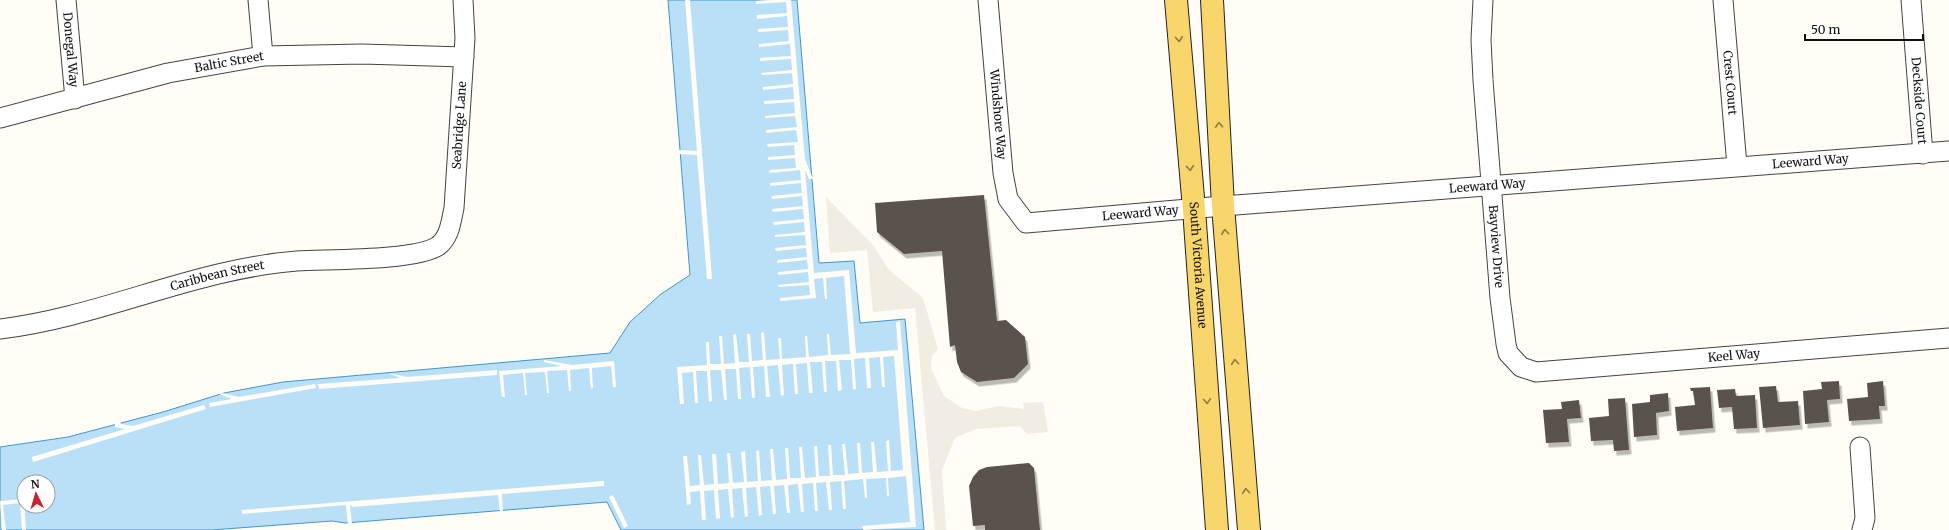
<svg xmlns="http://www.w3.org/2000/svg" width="1949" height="530" font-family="Merriweather,serif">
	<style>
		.plaza { fill: #f1ede2 }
		.water { fill: #b9e0f7; stroke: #3f96cf; fill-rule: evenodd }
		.pier { fill: #fffdf5 }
		.building { fill: #5a524d; filter: url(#shadow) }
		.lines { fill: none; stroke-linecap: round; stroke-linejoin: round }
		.minor-casing { stroke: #444; stroke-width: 21 }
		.major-casing { stroke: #222; stroke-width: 24 }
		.minor { stroke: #fff; stroke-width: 19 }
		.major { stroke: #f9d66b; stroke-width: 22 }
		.oneway { stroke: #917d42 }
		.labels { text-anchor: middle; stroke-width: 4; stroke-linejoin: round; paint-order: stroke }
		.street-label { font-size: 12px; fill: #111; stroke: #fff }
	</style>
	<defs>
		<filter id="shadow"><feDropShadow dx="2.5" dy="4.5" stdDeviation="0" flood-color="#0004"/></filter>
	</defs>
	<rect width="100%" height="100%" fill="#fffdf5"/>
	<!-- plaza -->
	<path class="plaza" d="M826,197L873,245L889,270L923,298L938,349L932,355L931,368L944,396L962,408L975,411L998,406L1024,409L1023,403L1043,402L1048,432L1027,434L1020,426L976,429L955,438L942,470L946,530H935L915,308L873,312L867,250L830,253Z"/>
	<!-- water -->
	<path class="water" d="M668,0H797L819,263L854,261L860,323L905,319L924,530H621L607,502L345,523L332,521L211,530H0V447L68,437L163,412L224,393L283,382L610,353L630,322L661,294L690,275ZM24,482H48V506H24Z"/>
	<!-- pier -->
	<path class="pier" d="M685,0H690L712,279H707L697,155L678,154V150L697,151Z
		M771,0H791L805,159L813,179H809L805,170L814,273L849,270L856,353L898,350L896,322L900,321L916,527L863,530L862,526L910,522L906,476L888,478L889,496H887L886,478L866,479L867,498H865L863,479L844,481L846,509H843L841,481L830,482L832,510H829L826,482L816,483L818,511H815L813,483L802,484L804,512H801L798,484L788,485L790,513H787L784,485L774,486L776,514H773L770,486L760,487L762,515L759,516L756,487L746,488L748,516L745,517L742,488L732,489L734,517L731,518L728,489L718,490L720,518L716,519L714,490L704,491L706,520H702L700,491L690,492L691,504L687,505L683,456H687L690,486L700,485L698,455H701L704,485L714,484L712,454H716L718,484L729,483L727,453H730L733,483L744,482L741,452L745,451L747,482L758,481L756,451L759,450L761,481L772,480L770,449H773L776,480L787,479L785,448H788L790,478H801L799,447H802L805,478L816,477L814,446H817L819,476H830L828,445H831L833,475H845L842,444H845L848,474L859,473L857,443H860L862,473L873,472L871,442H874L877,472L888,471L886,441L889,440L891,471L903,470L894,356L883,357L885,387H882L880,357L869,358L871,388H867L865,358L854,359L856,389L853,390L851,360H839L842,390L838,391L836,361H825L827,392H824L822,362H810L813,393H809L807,363L796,364L798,394H795L793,364L782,365L784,395L781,396L778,365L767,366L770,397H766L764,366L753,367L755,398H752L750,367L739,368L741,399H738L736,369H725L727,400H724L721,370H710L712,401L709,402L707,371H696L698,403H695L693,372L682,373L684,404H680L677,367L707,365L706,342H709L710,364H721L719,336H722L724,364L735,363L733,335L736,334L739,362H749L747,334H750L752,361L763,360L761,333L764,332L766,360L780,359L778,338H781L782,359L806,357L805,336H807L809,357L828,355L827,334H829L831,355L850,354L844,276L826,278L827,299H825L823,278L814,279L816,298L780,301V298L810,295L809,285L779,287L778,285L809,282L808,272L778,275V272L808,269L807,260L777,263V260L807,257L806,248L776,251L775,248L806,245L805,235L775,237V235L805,232L804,222L774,225L773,222L804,219L803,209L773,212L772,209L803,206L802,196L772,199L771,196L802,193L801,183L770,186V183L801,180L800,170L770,173L769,170L796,168L795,158L768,160V157L795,155L794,145L768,147L767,144L798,142L796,130L766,133V130L797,127L795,116L765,118V116L795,113L794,102L764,104V101L794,99L793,87L763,90V87L793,84L792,73L762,75L761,73L792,70L791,59L760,61V58L791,56L790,44L759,47V44L789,41L788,30L758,32V29L788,27L787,16L757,19V15L787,13L786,2L756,4V1Z
		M544,360L572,365L614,361L616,387H613L611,366L592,368L593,388L591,389L589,368L570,370L571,391H569L567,370L547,371L549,393H547L545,372L525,373L527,395H525L523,373L503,375L505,397H502L499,371L562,366L544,362Z
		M497,370V375L319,389L318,384L400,378L389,373L407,377Z
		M315,384L316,388L210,407L209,403L232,399L219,394L222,393L239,397Z
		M204,405L206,409L33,462L32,457L125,429L115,427V424L120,422L121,424L133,426Z
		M604,481V486L502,494L503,512H500L498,495L353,507L350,505L352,525H348L346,505L242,514V510Z
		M613,495L628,526L624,528L609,497Z
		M24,499L26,530H22L20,503L3,505L6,530H2L0,501Z"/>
	<!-- building -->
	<path class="building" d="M984,195L997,321L1006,320L1025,337L1028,364L1014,378L977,382L961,372L957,362L955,345L950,347L942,251L904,254L877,232L875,203Z
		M1839,381L1840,399L1827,400L1829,422L1805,424L1803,391L1822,389L1821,382Z
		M1883,381L1885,406H1879L1880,419L1849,421L1847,399L1868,397L1867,383Z
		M1776,386L1778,402L1798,401L1800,425L1763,428L1759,387Z
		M1710,387L1713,428L1677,431L1675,407L1695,405L1693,391H1691L1690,388Z
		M1735,389L1736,396L1755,395L1757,428L1734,429L1732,407L1719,408L1717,390Z
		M1668,393L1669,411L1656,413L1657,435L1634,437L1632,404L1650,402V395Z
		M1625,398L1629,450L1614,451L1613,440L1591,441L1589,418L1609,416L1608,399Z
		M1579,400L1581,418L1567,419L1569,442L1546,443L1543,410L1562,409L1561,402Z
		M1029,463L1034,468L1040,530H985V525L973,526L969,486L973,477L979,470L987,467Z"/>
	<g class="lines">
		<!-- minor casing -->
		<g class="minor-casing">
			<g id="minor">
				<path id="s1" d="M66,0L75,99"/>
				<path d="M258,0L263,56"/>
				<path id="s2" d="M988,0L1003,173L1008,199L1026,223L1223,206L1949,151"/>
				<path id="s3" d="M1483,0L1481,40L1483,80L1500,298L1506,344L1508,353L1521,367L1536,372L1949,338"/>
				<path id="s4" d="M1723,0L1737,166"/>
				<path id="s5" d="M1911,0L1923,154"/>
				<path id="s6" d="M0,118L168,73L263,56L362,54L464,57"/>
				<path id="s7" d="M0,329C101,317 194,269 297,261C328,259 415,261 438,246C450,237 451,221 454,208L465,38L463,0"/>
				<path d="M1860,447L1865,518L1862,530"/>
			</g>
		</g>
		<!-- major casing -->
		<g class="major-casing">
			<g id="major">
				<path id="s8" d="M1176,0L1194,209L1217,530"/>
				<path d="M1212,0L1223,206L1249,530"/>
			</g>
		</g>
		<!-- minor -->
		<use href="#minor" class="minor"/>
		<!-- major -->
		<use href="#major" class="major"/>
	</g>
	<!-- one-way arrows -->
	<defs><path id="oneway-chevron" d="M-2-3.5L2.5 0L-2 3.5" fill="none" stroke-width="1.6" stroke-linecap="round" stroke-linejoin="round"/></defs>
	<g class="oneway">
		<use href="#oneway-chevron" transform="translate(1179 39) rotate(85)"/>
		<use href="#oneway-chevron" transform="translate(1219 125) rotate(-93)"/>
		<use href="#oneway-chevron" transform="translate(1190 168) rotate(85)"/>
		<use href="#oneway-chevron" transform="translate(1225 232) rotate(-95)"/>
		<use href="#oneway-chevron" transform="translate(1235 362) rotate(-95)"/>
		<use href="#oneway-chevron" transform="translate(1207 401) rotate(86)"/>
		<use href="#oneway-chevron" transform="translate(1246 491) rotate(-95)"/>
	</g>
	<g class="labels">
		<!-- street labels -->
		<g class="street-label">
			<text dy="4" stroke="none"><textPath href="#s1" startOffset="50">Donegal Way</textPath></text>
			<text dy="4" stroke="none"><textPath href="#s6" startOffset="236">Baltic Street</textPath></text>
			<text dy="4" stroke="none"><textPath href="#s4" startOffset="83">Crest Court</textPath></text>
			<text dy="4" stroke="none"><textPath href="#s5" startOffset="101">Deckside Court</textPath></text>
			<text dy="4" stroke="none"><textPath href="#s2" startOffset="115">Windshore Way</textPath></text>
			<text dy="4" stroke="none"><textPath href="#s7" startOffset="573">Seabridge Lane</textPath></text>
			<text dy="4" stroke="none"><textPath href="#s2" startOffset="1017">Leeward Way</textPath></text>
			<text dy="4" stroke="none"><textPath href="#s2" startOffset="693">Leeward Way</textPath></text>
			<text dy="4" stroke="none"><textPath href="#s2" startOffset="345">Leeward Way</textPath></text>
			<text dy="4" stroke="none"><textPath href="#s3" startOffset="247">Bayview Drive</textPath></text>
			<text dy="4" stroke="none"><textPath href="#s8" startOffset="266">South Victoria Avenue</textPath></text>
			<text dy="4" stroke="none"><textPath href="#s7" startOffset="224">Caribbean Street</textPath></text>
			<text dy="4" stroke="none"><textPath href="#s3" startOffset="588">Keel Way</textPath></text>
		</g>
	</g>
	<!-- north arrow -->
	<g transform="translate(36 494) rotate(355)"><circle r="19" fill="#ffffff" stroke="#a0a0a0"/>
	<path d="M0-3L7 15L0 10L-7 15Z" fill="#c4262e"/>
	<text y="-6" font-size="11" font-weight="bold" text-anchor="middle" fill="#111111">N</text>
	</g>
	<!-- scale -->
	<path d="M1805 34v6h118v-6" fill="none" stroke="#111111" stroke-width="2"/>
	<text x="1811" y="34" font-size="12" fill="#111111" stroke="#ffffff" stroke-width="3" paint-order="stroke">50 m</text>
</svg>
